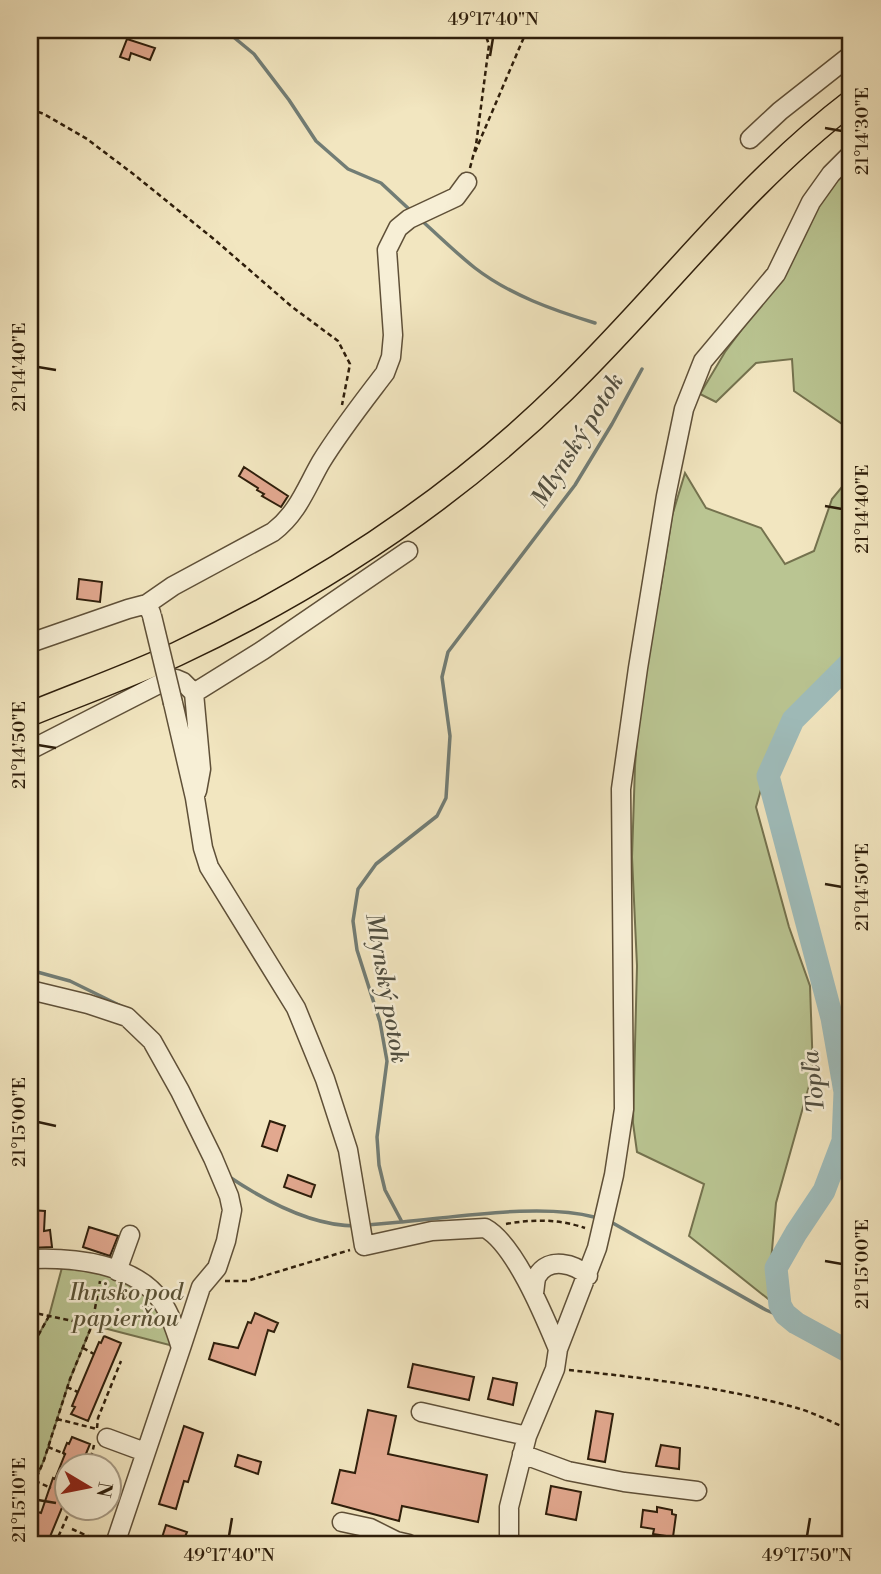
<svg xmlns="http://www.w3.org/2000/svg" width="881" height="1574" font-family="'Libre Bodoni',serif">
	<style>
		.green { fill: #bac592; stroke: #74724e; stroke-width: 2 }
		.lines { fill: none; stroke-linecap: round; stroke-linejoin: round }
		.stream { stroke: #727d75; stroke-width: 3.5 }
		.river { stroke: #9fbdbc; stroke-width: 23 }
		.building { fill: #e2a88f; stroke: #2e1e0b; stroke-width: 2 }
		.minor-casing { stroke: #5f5038; stroke-width: 21 }
		.major-casing { stroke: #2e1e0b; stroke-width: 26 }
		.path { stroke: #2e1e0b; stroke-width: 2.5; stroke-dasharray: 5 3.5; stroke-linecap: butt }
		.minor { stroke: #f7efd6; stroke-width: 18 }
		.major { stroke: #f2e6c0; stroke-width: 23 }
		.minor-bridge-casing { stroke: #5f5038; stroke-width: 21; stroke-linecap: butt }
		.minor-bridge { stroke: #f7efd6; stroke-width: 18 }
		.ticks { fill: none; stroke: #2e1e0b; stroke-width: 2.5 }
		.labels { text-anchor: middle; stroke-width: 5; stroke-linejoin: round; paint-order: stroke }
		.park-label { font-size: 23px; font-style: italic; fill: #585034; stroke: #f7efd6 }
		.water-label { font-size: 24px; font-style: italic; fill: #504e40; stroke: #f7efd6 }
		.neatline { fill: none; stroke: #2e1e0b; stroke-width: 2.5 }
		.ticks-label { font-size: 18px; text-anchor: middle; fill: #2e1e0b }
	</style>
	<rect width="100%" height="100%" fill="#f2e6c0"/>
	<filter id="stains"><feTurbulence type="fractalNoise" baseFrequency=".00286" numOctaves="4"/><feColorMatrix values="0 0 0 0 .2 0 0 0 0 .09 0 0 0 0 .02 0 0 0 .5 -.17"/></filter>
	<radialGradient id="worn" r=".72"><stop offset=".6" stop-color="#630" stop-opacity="0"/><stop offset="1" stop-color="#630" stop-opacity=".3"/></radialGradient>
	<!-- green -->
	<path class="green" d="M851,167V430L794,391L792,359L756,363L716,402L700,394L725,352L763,301L825,189Z
		M685,473L706,508L761,528L785,564L814,551L832,499L851,476V649L833,668L773,747L756,807L789,927L810,986L813,1072L776,1203L770,1274L777,1306L689,1236L704,1184L637,1152L633,1123L637,966L632,857L635,766L641,682L660,591L672,516Z
		M64,1260L142,1281L181,1348L92,1325L70,1379L44,1460L30,1493V1350L49,1316Z"/>
	<g class="lines">
		<!-- stream -->
		<path class="stream" d="M225,30L254,54L289,100L316,141L348,169L381,183L410,210
			M421,220C439,236 456,253 475,268C510,295 553,310 595,323
			M30,970L70,981L121,1006
			M228,1176C265,1201 312,1226 356,1226
			M594,1217C542,1203 458,1217 402,1222L385,1190L379,1165L377,1137L387,1061L380,1022L357,950L353,921L358,889L376,864L437,816L446,798L450,736L442,677L448,652L575,485L612,424L642,369
			M611,1222L766,1310L796,1323
			M367,1225L401,1222"/>
		<!-- river -->
		<path class="river" d="M851,662L793,720L768,776L832,1018L845,1092L843,1141L824,1191L796,1233L776,1268L780,1305L785,1314L796,1323L851,1353"/>
	</g>
	<!-- building -->
	<path class="building" d="M127,39L155,48L150,60L131,53L129,60L120,57Z
		M244,467L288,496L281,507L262,496L264,494L257,490L258,488L239,476Z
		M79,579L102,582L100,602L77,599Z
		M270,1121L285,1126L277,1151L262,1146Z
		M288,1175L315,1185L311,1197L284,1187Z
		M30,1210L45,1211L44,1231L50,1230L52,1247L30,1248Z
		M89,1227L118,1236L110,1256L83,1247Z
		M255,1313L278,1323L274,1332L268,1330L255,1375L209,1359L214,1343L238,1348L248,1322L251,1323Z
		M104,1336L121,1343L88,1421L71,1414L75,1407L72,1406L99,1342L101,1343Z
		M413,1364L474,1377L469,1400L408,1387Z
		M493,1378L517,1383L513,1405L488,1399Z
		M368,1410L396,1416L388,1454L487,1475L478,1522L402,1506L399,1521L332,1503L340,1470L355,1473Z
		M596,1411L613,1414L605,1462L588,1459Z
		M184,1426L203,1433L188,1482L184,1481L176,1509L159,1504Z
		M72,1437L90,1444L81,1466H66V1498L47,1544H37L30,1541L36,1523L34,1522L38,1512L41,1513L53,1478L55,1479L65,1454L63,1453L67,1443L69,1444Z
		M661,1445L680,1448L679,1469L656,1466Z
		M238,1455L261,1462L258,1474L235,1466Z
		M551,1486L581,1492L576,1520L546,1514Z
		M657,1507L672,1510V1514L676,1515L673,1537L653,1534L654,1529L641,1527L643,1510L657,1512Z
		M166,1525L187,1532L182,1544H160Z"/>
	<g class="lines">
		<!-- minor casing -->
		<g class="minor-casing">
			<path id="minor" d="M750,139L780,111L851,55
				M147,604L173,586L273,532C298,513 306,488 321,462C340,431 363,402 385,373L391,357L393,335L387,250L398,228L409,219L456,197L467,182
				M30,643L128,609L147,604L151,613
				M194,693L263,650L408,551
				M173,703L195,798L203,848L209,867L296,1008L325,1079L348,1150L364,1246L432,1231L485,1228C515,1244 545,1318 558,1349
				M30,750L159,684L176,679L183,682L194,693L201,769L197,791
				M30,990L88,1004L127,1017L152,1041L180,1091L213,1158L229,1196L232,1210L226,1241L217,1268L201,1287L181,1348
				M30,1259C73,1257 135,1263 162,1302C171,1315 176,1332 181,1348L115,1544
				M117,1271L130,1235
				M534,1293C535,1288 535,1280 537,1276C549,1256 575,1264 588,1276
				M421,1412L527,1436
				M107,1438L145,1452
				M522,1454L568,1471L624,1482L697,1491
				M342,1522L370,1528L396,1541L409,1544
				M509,1544V1507L527,1436L555,1369L558,1349L597,1248L614,1175L624,1109L621,789L638,668L666,496L684,409L703,361L776,274L811,202L831,174L851,154"/>
		</g>
		<!-- major casing -->
		<g class="major-casing">
			<path id="major" d="M30,714C79,694 129,676 177,654C319,587 451,501 564,390C662,295 742,185 851,102"/>
		</g>
		<!-- path -->
		<path class="path" d="M30,109L44,114L87,139L132,173L215,240L291,306L338,341L350,364L342,405
			M475,152L527,30
			M470,168L476,145L489,45L484,30
			M506,1224C533,1219 559,1219 585,1228
			M225,1281H247L350,1250
			M30,1312L92,1325
			M83,1348L94,1354
			M30,1350L49,1316
			M569,1370C645,1378 723,1387 797,1408C815,1413 833,1423 851,1430
			M67,1387L78,1392
			M30,1411L37,1419L30,1449
			M57,1419L97,1429
			M97,1428L98,1418L121,1361
			M48,1447L65,1454L63,1453
			M89,1466L94,1445
			M35,1481L51,1488
			M30,1493L44,1460L70,1379L92,1325L100,1281
			M30,1523L35,1525
			M72,1529L101,1542
			M55,1544L71,1508"/>
		<!-- minor -->
		<use href="#minor" class="minor"/>
		<!-- major -->
		<use href="#major" class="major"/>
		<!-- minor-bridge casing -->
		<g class="minor-bridge-casing">
			<path id="minor-bridge" d="M152,616L173,703"/>
		</g>
		<!-- minor-bridge -->
		<use href="#minor-bridge" class="minor-bridge"/>
	</g>
	<!-- ticks -->
	<path class="ticks" d="M490,56L493,38M825,128L842,131M38,367L56,370M825,506L842,509M38,745L56,748M825,884L842,887M38,1122L56,1126M825,1261L842,1264M38,1500L56,1503M229,1536L232,1518M807,1536L810,1518"/>
	<g class="labels">
		<!-- park labels -->
		<g class="park-label">
			<text x="126" y="1300">Ihrisko pod<tspan x="126" dy="26">papierňou</tspan></text>
		</g>
		<!-- water labels -->
		<g class="water-label">
			<text transform="translate(577 440) rotate(-58)" y="8">Mlynský potok</text>
			<text transform="translate(387 988) rotate(80)" y="8">Mlynský potok</text>
			<text transform="translate(813 1082) rotate(-96)" y="8">Topľa</text>
		</g>
	</g>
	<!-- margin -->
	<rect width="881" height="1574" fill="none" stroke="#f2e6c0" stroke-width="77"/>
	<!-- north arrow -->
	<g transform="translate(88 1487) rotate(100)"><circle r="33" fill="#f7efd6" stroke="#a79b85" stroke-width="2"/>
	<path d="M0-5L12 26L0 18L-12 26Z" fill="#8f2418"/>
	<text y="-10" font-size="19" font-weight="bold" text-anchor="middle" fill="#2e1e0b">N</text>
	</g>
	<rect x="38" y="38" width="804" height="1498" class="neatline"/>
	<g class="ticks-label">
		<text x="493" y="25">49°17'40"N</text>
		<text transform="translate(862 131) rotate(-90)" y="6">21°14'30"E</text>
		<text transform="translate(19 367) rotate(-90)" y="6">21°14'40"E</text>
		<text transform="translate(862 509) rotate(-90)" y="6">21°14'40"E</text>
		<text transform="translate(19 745) rotate(-90)" y="6">21°14'50"E</text>
		<text transform="translate(862 887) rotate(-90)" y="6">21°14'50"E</text>
		<text transform="translate(19 1122) rotate(-90)" y="6">21°15'00"E</text>
		<text transform="translate(862 1264) rotate(-90)" y="6">21°15'00"E</text>
		<text transform="translate(19 1500) rotate(-90)" y="6">21°15'10"E</text>
		<text x="229" y="1561">49°17'40"N</text>
		<text x="807" y="1561">49°17'50"N</text>
	</g>
	<rect width="100%" height="100%" filter="url(#stains)"/>
	<rect width="100%" height="100%" fill="url(#worn)"/>
</svg>
